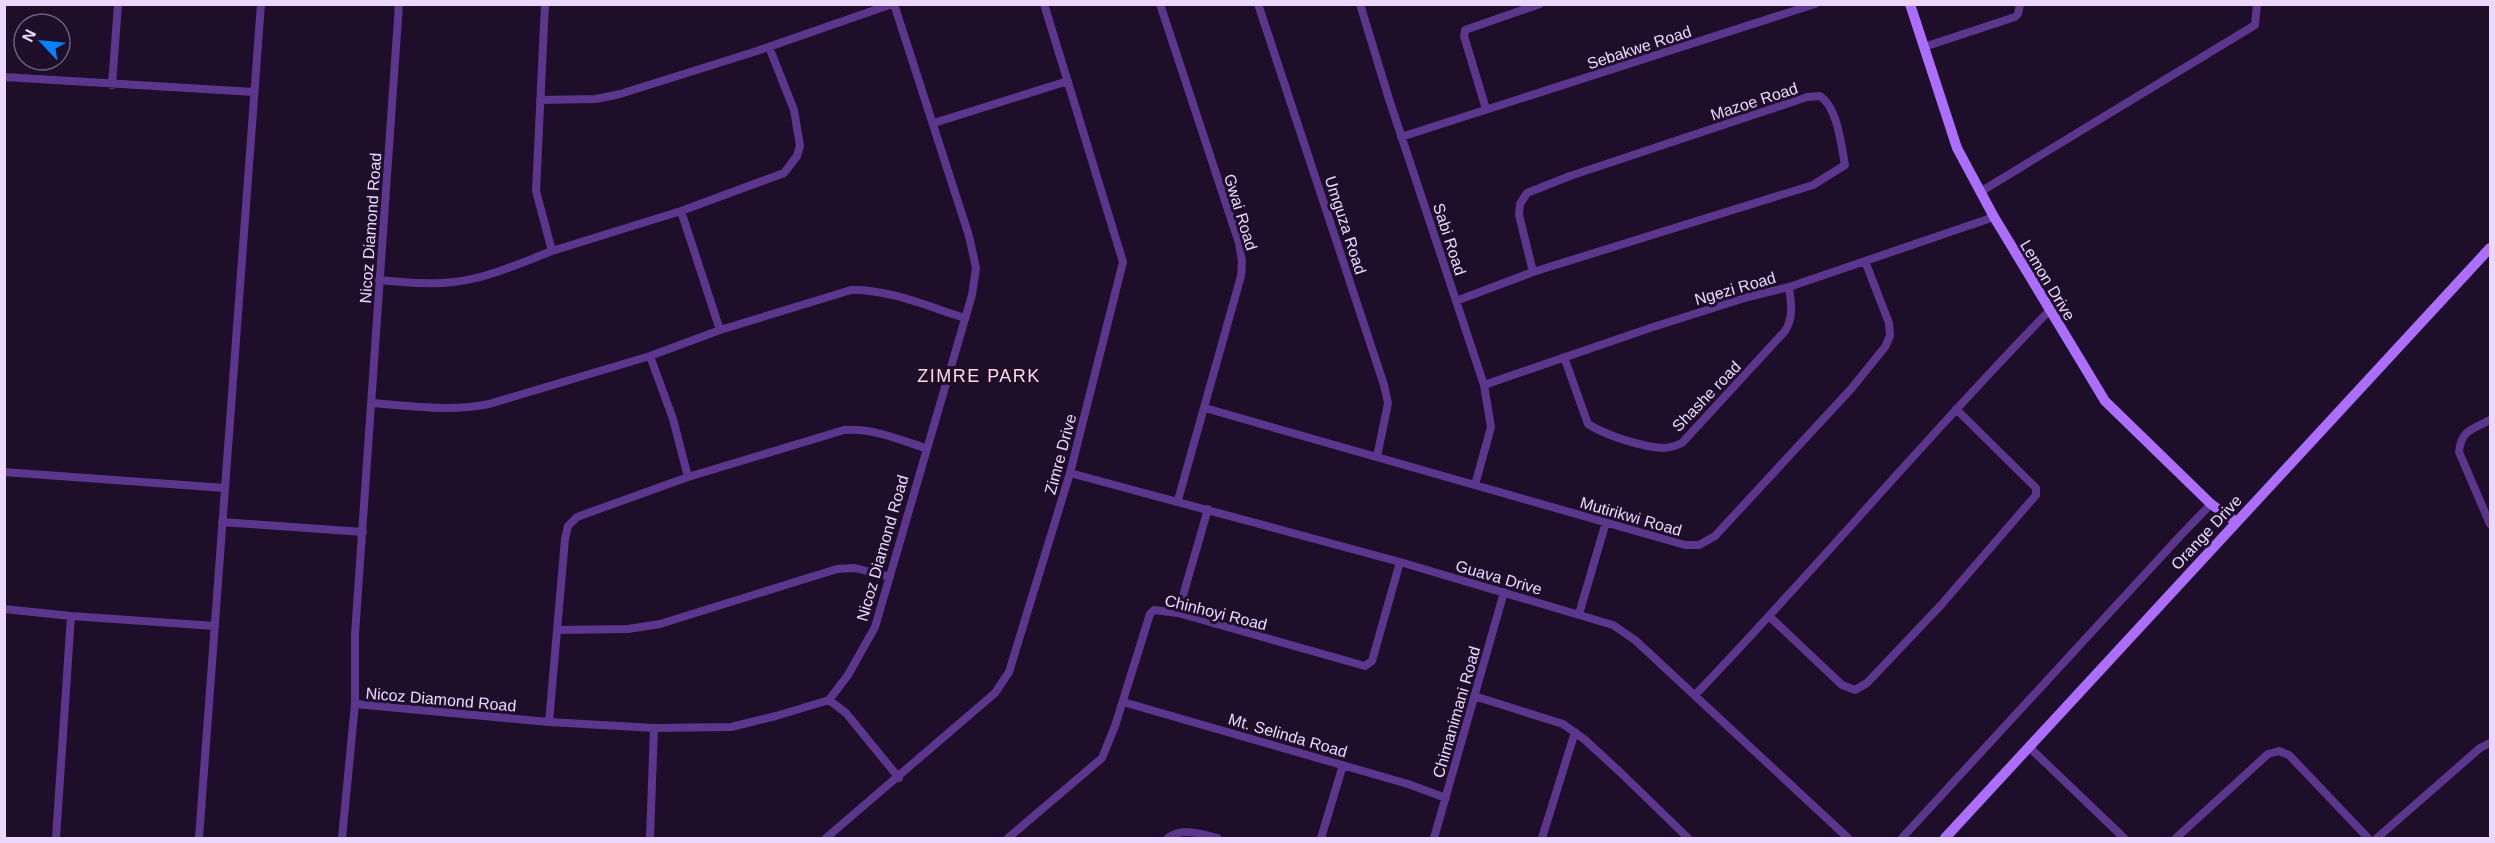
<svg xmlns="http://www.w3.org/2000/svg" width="2495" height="843" font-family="Arial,sans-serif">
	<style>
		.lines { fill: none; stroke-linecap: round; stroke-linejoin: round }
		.street { stroke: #5b368c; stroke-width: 8 }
		.secondary { stroke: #ab6eff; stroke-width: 10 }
		.labels { text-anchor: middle; stroke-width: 6; stroke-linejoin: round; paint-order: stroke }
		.street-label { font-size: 16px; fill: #ebd7ff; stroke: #1e0e2a }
		.neighbourhood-label { font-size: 18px; letter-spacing: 1.5px; fill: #ffd9e2; stroke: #1e0e2a }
	</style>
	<rect width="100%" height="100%" fill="#1e0e2a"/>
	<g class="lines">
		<!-- street -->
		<path class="street" d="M545,4L536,191L552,251L681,211L784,173L797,156L800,146L794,110L769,47
			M1160,4L1239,243L1242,262L1241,276L1178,500
			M1258,4L1384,385L1388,403L1377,457
			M1360,4L1389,99L1484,385L1491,427L1475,485
			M1924,47L2015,17L2018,14L2020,4
			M4,77L254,92
			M112,85L118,4
			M540,100L596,99L620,94L757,51L892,4
			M1486,109L1464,36L1465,30L1540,4
			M934,123L1068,81
			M1401,137L1815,4
			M1980,192L2255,25L2257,4
			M681,211L720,330
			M379,280C404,282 429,285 454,282C488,278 521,263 552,251
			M1456,301L1533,272L1813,185L1845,165C1841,145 1838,108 1820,96L1807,97L1570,176L1527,193L1520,204L1519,215L1533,272
			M650,356L673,419L688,477
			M1564,357L1588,424C1607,436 1642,447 1664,448C1671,448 1677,445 1682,443L1785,331C1794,317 1791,303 1789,287
			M1484,385L1650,328L1748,297L1789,287L1994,217
			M372,403C411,406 450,412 489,404L650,356L720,330L851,290C889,289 929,307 965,318
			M1205,408L1685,545H1699L1715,536L1851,389L1885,347L1890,336L1889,323L1865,261
			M2490,420C2473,429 2461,430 2459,452L2490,524
			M4,472L225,488
			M1070,473L1400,562L1613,625L1635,640L1848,838
			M222,522L363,532
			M4,609L71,616L215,626
			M1178,613L1208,509
			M1579,614L1606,522
			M1770,617L1842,685L1855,690L1867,683L1941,605L2036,495V488L1956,409
			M558,630L628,629L660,624L837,569L855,568L890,577
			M1695,695C1816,569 1927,436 2049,311
			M1474,696L1563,724L1584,739L1621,773L1688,838
			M829,700L846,713L899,778
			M1123,702L1408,784L1446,798
			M355,704L549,722L654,728L731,727L776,716L829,700L848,675L875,627L972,295L976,268L969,236L894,4
			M549,722L565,539L568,526L577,517L688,477L844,430C873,428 898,439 925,448
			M2029,747L2124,838
			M56,838L71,616
			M199,838L261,4
			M342,838L355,704V634L399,4
			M650,838L654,728
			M826,838L995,693L1009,672L1070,473L1123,262L1044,4
			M1008,838L1102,758L1115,726L1150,614L1154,610L1178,613L1365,666L1372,661L1400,562
			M1168,838C1183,827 1201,834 1217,838
			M1321,838L1343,765
			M1434,838L1504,592
			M1542,838L1575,732
			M1902,838L2181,535L2211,504
			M2176,838L2268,754L2279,751L2289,755L2368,838
			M2377,838L2480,748L2490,743"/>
		<!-- secondary -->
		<path class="secondary" d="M1910,4L1957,148L1994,217L2105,401L2211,504L2236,522
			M1945,838L2490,248"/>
	</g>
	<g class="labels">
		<!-- street labels -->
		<g class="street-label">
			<text transform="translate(1639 47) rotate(-18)" y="6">Sebakwe Road</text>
			<text transform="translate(1754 101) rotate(-18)" y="6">Mazoe Road</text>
			<text transform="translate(1241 212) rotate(73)" y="6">Gwai Road</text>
			<text transform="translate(1346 225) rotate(72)" y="6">Umguza Road</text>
			<text transform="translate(370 228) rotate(-86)" y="6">Nicoz Diamond Road</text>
			<text transform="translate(1450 239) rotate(72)" y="6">Sabi Road</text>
			<text transform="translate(2048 280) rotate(59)" y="6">Lemon Drive</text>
			<text transform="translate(1735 288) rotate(-16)" y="6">Ngezi Road</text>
			<text transform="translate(1706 396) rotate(-46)" y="6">Shashe road</text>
			<text transform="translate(1060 454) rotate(-75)" y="6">Zimre Drive</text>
			<text transform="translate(1631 516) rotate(16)" y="6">Mutirikwi Road</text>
			<text transform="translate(2206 532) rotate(-47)" y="6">Orange Drive</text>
			<text transform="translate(882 548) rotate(-74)" y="6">Nicoz Diamond Road</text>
			<text transform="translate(1499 577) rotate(16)" y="6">Guava Drive</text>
			<text transform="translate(1216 612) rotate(14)" y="6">Chinhoyi Road</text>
			<text transform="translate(441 699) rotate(5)" y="6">Nicoz Diamond Road</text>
			<text transform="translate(1456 712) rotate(-74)" y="6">Chimanimani Road</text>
			<text transform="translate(1288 735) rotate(16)" y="6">Mt. Selinda Road</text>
		</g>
		<!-- neighbourhood labels -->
		<g class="neighbourhood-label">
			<text x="979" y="382">ZIMRE PARK</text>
		</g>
	</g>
	<!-- border -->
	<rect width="2495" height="843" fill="none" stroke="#ebd7ff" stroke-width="12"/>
	<!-- north arrow -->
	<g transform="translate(42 42) rotate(296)"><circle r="28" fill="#1e0e2a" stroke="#705e7f" stroke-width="1.5"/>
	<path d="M0-4.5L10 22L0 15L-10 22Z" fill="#0383ff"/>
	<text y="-9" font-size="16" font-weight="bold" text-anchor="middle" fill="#ebd7ff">N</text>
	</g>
</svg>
